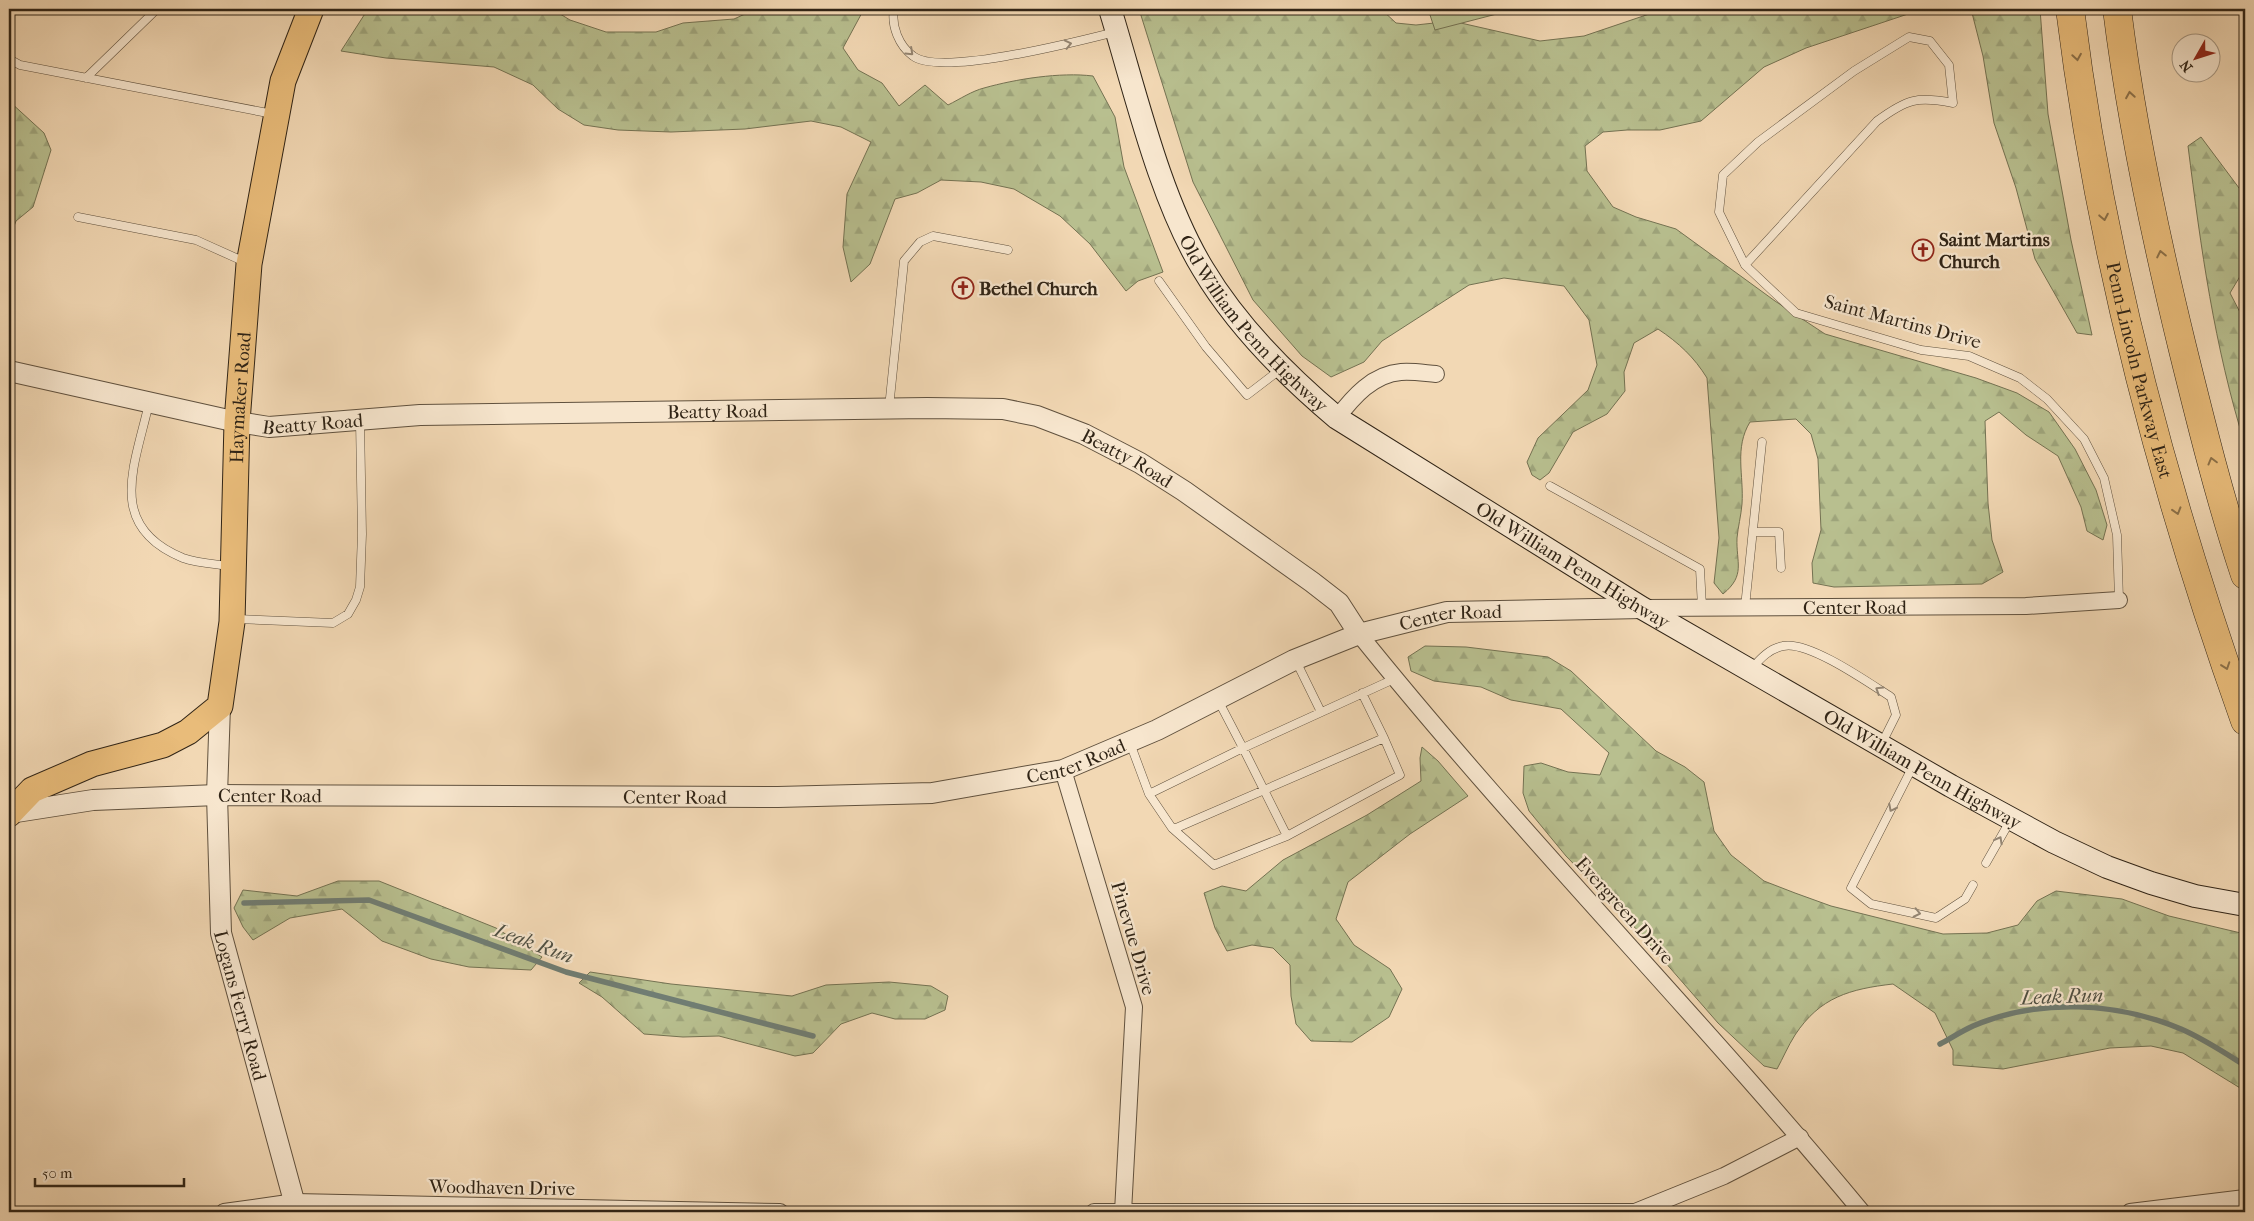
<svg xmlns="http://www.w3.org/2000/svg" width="2254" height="1221" font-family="'IM FELL French Canon',serif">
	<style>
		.forest { fill: url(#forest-firs); stroke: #747252 }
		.pitch { fill: #b8bf8f; stroke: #747252 }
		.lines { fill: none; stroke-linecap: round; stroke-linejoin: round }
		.stream { stroke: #707d73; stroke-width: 5.5 }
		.service-casing { stroke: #60513e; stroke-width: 9 }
		.minor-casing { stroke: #60513e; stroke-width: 18 }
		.tertiary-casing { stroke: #60513e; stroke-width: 22 }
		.secondary-casing { stroke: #302416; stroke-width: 24 }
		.primary-casing { stroke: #302416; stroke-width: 27 }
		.motorway-casing { stroke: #302416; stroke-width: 29 }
		.service { stroke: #f7e6ce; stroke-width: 8 }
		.minor { stroke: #f7e6ce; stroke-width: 16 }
		.tertiary { stroke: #f7e6ce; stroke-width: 20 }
		.secondary { stroke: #f7e6ce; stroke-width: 22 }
		.primary { stroke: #e9bc7a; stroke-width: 25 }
		.motorway { stroke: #e9bc7a; stroke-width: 28 }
		.oneway { stroke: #948572 }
		.oneway2 { stroke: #8c7048 }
		.labels { text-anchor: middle; stroke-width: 4.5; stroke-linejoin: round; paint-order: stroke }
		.poi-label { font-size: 19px; font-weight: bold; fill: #302416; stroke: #f7e6ce; text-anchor: start }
		.street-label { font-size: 19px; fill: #302416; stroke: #f7e6ce }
		.water-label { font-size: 20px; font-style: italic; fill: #505144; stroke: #f7e6ce }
	</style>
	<defs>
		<pattern id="forest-firs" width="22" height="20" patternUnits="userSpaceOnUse" patternTransform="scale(1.25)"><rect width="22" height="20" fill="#b8bf8f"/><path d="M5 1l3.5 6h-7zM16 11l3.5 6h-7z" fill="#9ea47b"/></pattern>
	</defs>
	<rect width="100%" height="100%" fill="#f2d8b4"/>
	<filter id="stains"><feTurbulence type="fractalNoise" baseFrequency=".004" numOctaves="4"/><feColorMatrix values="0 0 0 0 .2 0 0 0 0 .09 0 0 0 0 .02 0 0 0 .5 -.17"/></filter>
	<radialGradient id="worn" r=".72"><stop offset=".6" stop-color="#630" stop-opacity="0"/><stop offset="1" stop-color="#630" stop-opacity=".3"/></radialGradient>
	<!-- forest -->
	<path class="forest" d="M368,9H552L570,20L606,32H656L683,23L734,19L756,9H864L843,48L858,70L882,83L899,106L925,85L948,105C960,99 972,91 984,88C1016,79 1060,72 1093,76L1115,117L1124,167L1163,272L1138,281L1126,291L1090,244L1060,216L1014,189L981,182L941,180L917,193L895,199L870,264L851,282L843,247L847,194L871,142L841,127L811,121L745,129L671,132L618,130L584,125L558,109L533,85L494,67L386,58L341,51Z
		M1139,9H1381L1396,23L1416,25L1452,21L1540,41L1584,36L1664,9H1923L1806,48L1764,67L1701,121L1660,130H1627L1603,132L1585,146L1587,171L1613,207L1636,217L1676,229L1775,301L1825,334L1976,378L2017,393L2049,412L2075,449L2096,490L2107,525L2103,540L2087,531L2081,507L2058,456L2026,435L1999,412L1985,421L1988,503L1992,540L2003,572L1982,584L1834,587L1813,583L1812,563L1821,530L1818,459L1811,434L1796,419L1750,422C1734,448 1744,475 1742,504C1741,516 1738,527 1737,538C1736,563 1746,575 1723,594L1714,583L1719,538L1707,378C1694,357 1679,343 1658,329L1634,343L1624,372L1625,391L1607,414L1573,432L1549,473L1540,480L1532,475L1527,462L1538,438L1588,390L1597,365L1589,320L1564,286L1504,278L1469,285L1382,341L1364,362L1331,377L1302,356L1253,300L1193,182Z
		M1971,9H2040L2048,114L2071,240L2092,335L2077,333L2035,259L2016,188L1994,123L1983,56Z
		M9,101L44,133L51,150L33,207L16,221L9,239Z
		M2201,137L2245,196V268L2230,293L2245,322V445C2214,345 2201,249 2188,146Z
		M1425,646L1466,647L1548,657L1571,671L1656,751L1685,767L1704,782L1714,831L1731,855L1764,881L1795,893L1831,906L1943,934L1987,933L2018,925L2037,901L2056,891L2122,899L2169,916L2245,934V1091L2183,1053L2151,1046L2110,1048L2003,1069L1953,1065V1050L1935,1013L1893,984C1850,989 1820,997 1795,1035C1788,1046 1783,1058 1777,1069L1764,1066L1718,1023L1630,922L1566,856L1529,811L1523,793L1524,766L1541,763L1568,772L1600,775L1609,753L1561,709L1511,700L1481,687L1434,681L1411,671L1408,657Z
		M1422,747L1438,761L1468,796L1410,834L1348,882L1336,919L1354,945L1390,969L1402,989L1389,1017L1352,1042L1311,1041L1296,1024L1291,996L1290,965L1273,948L1252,945L1227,951L1215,928L1204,893L1222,886L1246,891L1283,860L1367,815L1421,781L1420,758Z
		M338,881H379L496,928L542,957L531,970L469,967L431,959L382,941L342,909L290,918L253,940L243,927L234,908L243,890L297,896Z
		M590,972L671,984L792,996L826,985L889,982L931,986L948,996L945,1010L925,1019H895L872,1013L841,1024L813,1053L795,1056L719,1036L683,1037L644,1034L602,997L579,983Z"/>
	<!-- pitch -->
	<path class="pitch" d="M1428,9H1516L1435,30Z"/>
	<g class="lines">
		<!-- stream -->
		<path class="stream" d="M244,903L369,900L566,972L813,1036
			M1940,1044C1951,1038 1962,1031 1973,1026C2039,998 2117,1002 2181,1029C2202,1038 2222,1051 2241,1063"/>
		<!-- service casing -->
		<g class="service-casing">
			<path id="service" d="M894,9C891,26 899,46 913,56C941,77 1079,41 1115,32
				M9,59L20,65L273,114
				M86,78L157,9
				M78,217L196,240L245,262
				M1745,265L1877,121C1907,99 1917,96 1953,103L1949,65L1930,41L1909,37L1854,71L1758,142L1723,175L1719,212L1745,265L1796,313L1921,350L1969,356L2020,378L2047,399L2084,439L2104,478L2117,535L2119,600
				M1159,281L1206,347L1247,395L1281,369
				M149,403C135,466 105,526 183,558C197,563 215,564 229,566
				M889,408L904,261L920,242L933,236L1008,250
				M1550,486L1700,569L1702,607
				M1753,532H1779L1781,568
				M1745,607L1762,442
				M236,619L333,623L348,614L356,600L360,587L362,534L360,421
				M1296,661L1321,712
				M1752,668C1761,658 1769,649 1783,646C1808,640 1869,683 1891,697L1896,715L1882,743
				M1362,693L1384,738
				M1218,700L1243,748L1394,679
				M1130,743L1149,794L1243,748L1287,836
				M1913,766L1851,888L1871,904L1936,918L1965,899L1973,885
				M1149,794L1172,828L1214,865L1287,836L1400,775L1384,738L1174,829
				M1986,863L2010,821"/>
		</g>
		<!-- minor casing -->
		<g class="minor-casing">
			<g id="minor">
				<path d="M1337,418C1353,397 1373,374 1401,372C1412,371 1424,373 1436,374"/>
				<path id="s1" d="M1644,608L2026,606L2119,600"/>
				<path d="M1359,634C1519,833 1699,1015 1862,1212"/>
				<path d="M1063,770L1134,1007L1123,1212"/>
				<path d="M224,1212L295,1202L780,1212"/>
				<path d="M1094,1212H1635L1724,1176L1800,1137"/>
				<path d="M2130,1212L2245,1198"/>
			</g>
		</g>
		<!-- tertiary casing -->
		<g class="tertiary-casing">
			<g id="tertiary">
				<path id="s2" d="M9,371L237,422L269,427L420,415L927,408L1003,409L1037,416L1084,434L1140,463L1184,491L1312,582L1339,603L1359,634"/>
				<path id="s3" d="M220,706L217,795L221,933L297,1212"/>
				<path id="s4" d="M10,813L93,800L217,795L778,797L932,793L1063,770L1157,730L1294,660L1359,634L1447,612L1642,608"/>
			</g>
		</g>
		<!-- secondary casing -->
		<g class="secondary-casing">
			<g id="secondary">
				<path id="s5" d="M1110,9C1135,90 1159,197 1203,269C1237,326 1287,376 1337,418L1642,608L1951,786L2054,842L2107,867L2151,883L2195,896L2245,905"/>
			</g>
		</g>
		<!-- primary casing -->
		<g class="primary-casing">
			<g id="primary">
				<path id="s6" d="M9,814L32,790L92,764L163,745L188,732L220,706L232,622L237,422L249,264L283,81L311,9"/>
			</g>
		</g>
		<!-- motorway casing -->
		<g class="motorway-casing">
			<g id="motorway">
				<path id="s7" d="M2070,9C2100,251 2163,491 2245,721"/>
				<path d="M2117,9C2131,122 2155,235 2182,346C2201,423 2220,500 2245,575"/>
			</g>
		</g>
		<!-- service -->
		<use href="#service" class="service"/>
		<!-- minor -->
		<use href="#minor" class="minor"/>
		<!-- tertiary -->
		<use href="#tertiary" class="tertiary"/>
		<!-- secondary -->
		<use href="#secondary" class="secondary"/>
		<!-- primary -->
		<use href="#primary" class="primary"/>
		<!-- motorway -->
		<use href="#motorway" class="motorway"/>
	</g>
	<!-- one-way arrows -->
	<defs><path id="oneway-chevron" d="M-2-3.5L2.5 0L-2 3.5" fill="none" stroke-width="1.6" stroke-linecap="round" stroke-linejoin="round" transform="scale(1.25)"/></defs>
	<g class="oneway">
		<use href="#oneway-chevron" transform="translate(1068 44) rotate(-13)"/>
		<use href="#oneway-chevron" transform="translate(910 52) rotate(43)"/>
		<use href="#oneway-chevron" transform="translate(1879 690) rotate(-148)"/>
		<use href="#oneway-chevron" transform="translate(1892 808) rotate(117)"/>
		<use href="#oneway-chevron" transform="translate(1999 840) rotate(-61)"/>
		<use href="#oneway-chevron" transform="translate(1917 913) rotate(12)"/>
	</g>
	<g class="oneway2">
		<use href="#oneway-chevron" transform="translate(2077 57) rotate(81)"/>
		<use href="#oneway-chevron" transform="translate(2130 95) rotate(-99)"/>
		<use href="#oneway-chevron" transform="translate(2104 217) rotate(79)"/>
		<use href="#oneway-chevron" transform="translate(2161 254) rotate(-102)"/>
		<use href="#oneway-chevron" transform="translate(2212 461) rotate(-105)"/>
		<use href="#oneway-chevron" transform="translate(2177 511) rotate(73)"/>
		<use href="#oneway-chevron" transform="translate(2226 666) rotate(71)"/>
	</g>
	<!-- icons -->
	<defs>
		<g id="church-ring" transform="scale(1.125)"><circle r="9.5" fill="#f7e6ce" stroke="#8f2418" stroke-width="1.5"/><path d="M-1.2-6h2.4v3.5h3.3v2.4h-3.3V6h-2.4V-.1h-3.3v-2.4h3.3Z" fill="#8f2418"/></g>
	</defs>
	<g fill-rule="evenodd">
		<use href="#church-ring" x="1923" y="250"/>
		<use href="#church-ring" x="963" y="288"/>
	</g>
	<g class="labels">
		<!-- poi labels -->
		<g class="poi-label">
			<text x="1939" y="246">Saint Martins<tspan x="1939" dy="22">Church</tspan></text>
			<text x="979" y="295">Bethel Church</text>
		</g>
		<!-- street labels -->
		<g class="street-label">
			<text dy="7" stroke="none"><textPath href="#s5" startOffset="351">Old William Penn Highway</textPath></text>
			<text transform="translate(1903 321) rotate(15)" y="7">Saint Martins Drive</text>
			<text dy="7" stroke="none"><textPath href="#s7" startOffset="368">Penn-Lincoln Parkway East</textPath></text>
			<text dy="7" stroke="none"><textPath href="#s6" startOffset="551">Haymaker Road</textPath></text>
			<text dy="7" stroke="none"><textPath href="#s2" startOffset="715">Beatty Road</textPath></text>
			<text dy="7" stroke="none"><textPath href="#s2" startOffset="310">Beatty Road</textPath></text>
			<text dy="7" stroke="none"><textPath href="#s2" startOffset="1135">Beatty Road</textPath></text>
			<text dy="7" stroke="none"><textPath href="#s5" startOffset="756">Old William Penn Highway</textPath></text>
			<text dy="7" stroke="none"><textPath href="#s1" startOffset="211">Center Road</textPath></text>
			<text dy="7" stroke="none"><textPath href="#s4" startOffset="1476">Center Road</textPath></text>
			<text dy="7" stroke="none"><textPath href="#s4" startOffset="1071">Center Road</textPath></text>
			<text dy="7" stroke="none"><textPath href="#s5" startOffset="1161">Old William Penn Highway</textPath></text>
			<text dy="7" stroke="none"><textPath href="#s4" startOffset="261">Center Road</textPath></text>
			<text dy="7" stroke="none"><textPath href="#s4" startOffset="666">Center Road</textPath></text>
			<text transform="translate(1625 910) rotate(48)" y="7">Evergreen Drive</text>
			<text transform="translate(1134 938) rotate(74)" y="7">Pinevue Drive</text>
			<text dy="7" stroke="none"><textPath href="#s3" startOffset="302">Logans Ferry Road</textPath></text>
			<text transform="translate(502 1187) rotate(1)" y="7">Woodhaven Drive</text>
		</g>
		<!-- water labels -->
		<g class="water-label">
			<text transform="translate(534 943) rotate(20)" y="7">Leak Run</text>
			<text transform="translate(2062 996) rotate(-2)" y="7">Leak Run</text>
		</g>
	</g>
	<!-- margin -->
	<rect width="2254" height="1221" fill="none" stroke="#f2d8b4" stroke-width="30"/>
	<rect x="10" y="10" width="2234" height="1201" fill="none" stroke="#302416" stroke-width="2.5"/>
	<rect x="15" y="15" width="2224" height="1191" fill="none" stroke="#302416"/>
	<!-- north arrow -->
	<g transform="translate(2196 58) rotate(231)"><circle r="24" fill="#f7e6ce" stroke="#a79884"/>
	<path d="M0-4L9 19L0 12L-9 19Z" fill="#8f2418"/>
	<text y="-8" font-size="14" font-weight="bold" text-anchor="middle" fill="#302416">N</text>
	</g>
	<!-- scale -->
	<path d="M35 1178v8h149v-8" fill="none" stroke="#302416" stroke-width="2.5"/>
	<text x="42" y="1178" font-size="15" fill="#302416" stroke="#f7e6ce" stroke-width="4" paint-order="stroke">50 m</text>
	<rect width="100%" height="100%" filter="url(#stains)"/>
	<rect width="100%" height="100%" fill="url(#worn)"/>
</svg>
